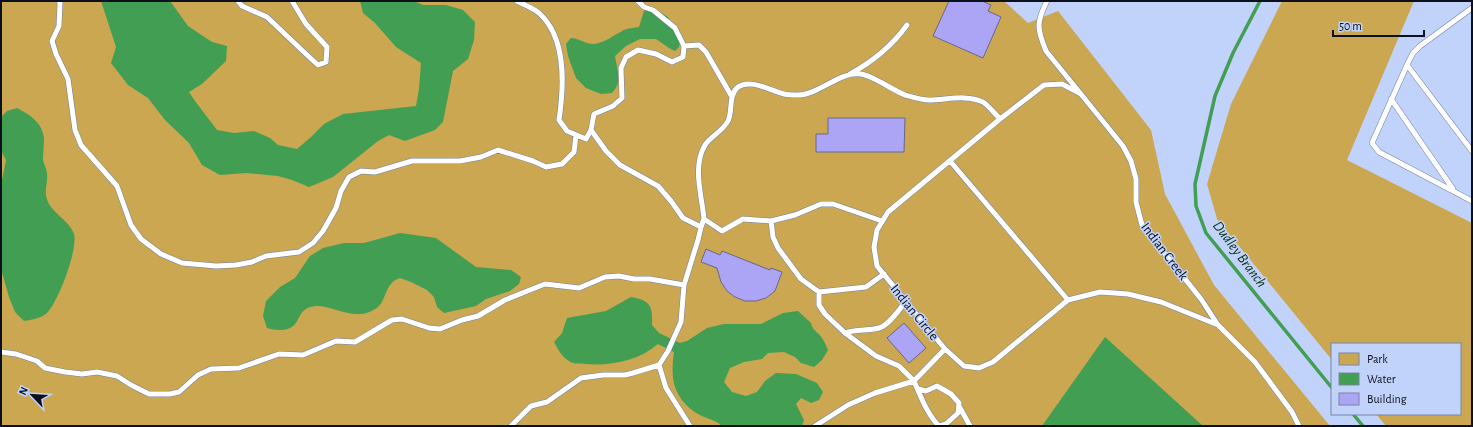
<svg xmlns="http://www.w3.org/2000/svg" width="1473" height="427" font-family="'Alegreya Sans',sans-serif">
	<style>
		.green { fill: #caa750 }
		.water { fill: #419e53 }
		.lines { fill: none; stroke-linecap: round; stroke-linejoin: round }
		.stream { stroke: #419e53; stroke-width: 3.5 }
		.building { fill: #aca5f5; stroke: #69668c }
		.lane-casing { stroke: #7281a6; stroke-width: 6 }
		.lane { stroke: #fff; stroke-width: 5 }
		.labels { text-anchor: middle; stroke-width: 3; stroke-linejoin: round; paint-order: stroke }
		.street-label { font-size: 14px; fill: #0b101d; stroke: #c2d3fb }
		.water-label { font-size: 15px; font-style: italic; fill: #0d3315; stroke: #c2d3fb }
	</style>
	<rect width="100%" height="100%" fill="#c2d3fb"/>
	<!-- green -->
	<path class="green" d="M1,1H1004L1028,23L1058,11L1151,130L1165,194L1214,285L1330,426H1Z
		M1282,1H1414L1347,160L1472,223V426H1386L1376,414H1460V344H1332V360L1217,219L1207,184L1231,104Z"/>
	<!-- water -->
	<path class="water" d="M101,1H170L188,26L212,42L227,46L226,61L202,84L189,92L195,101L217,130L234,133L254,131L270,138L278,145L297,149L311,137L324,124L343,114L416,106L419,89L421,63L396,47L375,23L363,13L360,1H414L423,5H446L463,10L475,22L474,40L468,59L453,71L443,122L435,130L405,141L389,135L378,141L333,177L309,187L292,180L278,176L246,173L220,175L202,165L189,143L165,120L148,98L128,85L111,63L116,47Z
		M652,7L668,17L680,43L679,47L675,51L669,48L656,39H640L626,46L615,56C617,70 623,82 612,93L601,94L586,88L576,78L568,56L566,44L571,38C579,38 587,45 595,44C606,42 614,35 624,30C628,28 634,28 639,27L644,11Z
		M17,108C30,115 42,122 44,138C44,145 43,153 43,160C44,165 47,169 47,174C48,181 45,188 46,195C48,212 69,219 74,234C78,250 58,302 47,313C41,318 32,320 24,321L15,312L9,297L1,269V185L6,160L1,151V117L7,111Z
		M400,233L436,238L476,267L511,270L521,277L519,284L510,291L486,299L476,306L444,313L437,307L434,297L427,290L411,282L400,278C397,279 393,281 392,283C385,289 385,301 378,307C353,327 325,297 306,309C301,312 300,316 297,321C292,332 277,331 267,328L263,316L266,301L280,287L295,278L310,256L323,248L344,243H364Z
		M631,297C650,300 653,306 652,325L659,333L680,343L687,341L707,328L724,324H761L783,313L798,311L811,323C812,330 818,332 822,338C825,342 826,346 828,350L822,360L814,367L801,363L795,357L784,352L768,353L762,359L744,362L730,368L724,382L732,392L746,396L757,392L765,381L776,373L796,374L817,383L823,392L819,400L811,403L801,398L796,404L804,420L802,426H722C716,420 708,419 700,415C686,408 674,393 673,377C672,369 673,360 674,352L658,344C638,361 611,366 585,364C581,363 576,364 573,363C564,360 558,350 554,342L562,333L567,318L606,311Z
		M1105,337L1203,426H1042Z"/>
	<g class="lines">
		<!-- stream -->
		<path class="stream" d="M1260,1L1233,53L1215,96L1195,184L1196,206L1206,233L1332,388
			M1353,414L1363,426"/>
	</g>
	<!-- building -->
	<path class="building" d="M949,1H982L991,5L988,11L1001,17L983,58L933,36Z
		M828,118H905L904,152H816V134H828Z
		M706,249L720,255L722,251L770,270L771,268L782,272L775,291L766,298L756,301H745L735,297L727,291L721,282L717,268L701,262Z
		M904,323L926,348L909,363L887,338Z"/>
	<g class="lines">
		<!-- lane casing -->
		<g class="lane-casing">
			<path id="lane" d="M59,1L60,3L59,26L52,41L56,54L68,79L75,130L81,145L117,186L131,225L141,239L161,254L182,263L216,266L236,265L252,262L266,256L299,252L313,243L323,231L336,208L341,191L349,177L361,171L375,172L412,161H460L481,157L498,150L533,161L546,167L562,164L574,152L576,135
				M238,1L242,6L267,17L306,54L318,65L326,62L327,47L306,24L292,1
				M517,1C524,5 533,8 539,13C567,38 564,86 559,120L567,131L586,139L591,130L594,114L613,106L622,98L621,68L626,57L638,50L656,54L672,62L683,57L684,46L675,28L653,10L644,7L638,1
				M1047,1C1036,23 1037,29 1046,51L1123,146L1131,161L1136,179V202L1142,225L1201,299L1218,325L1255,362L1292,412L1299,426
				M1472,8L1420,46L1413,53L1407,65L1472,151
				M684,46L699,45L706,52L732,97
				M1407,65L1372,143L1379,152L1472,201
				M850,74C872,62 892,46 907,25
				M1081,94L1062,84L1044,85L1000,119L888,212L877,230L874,247L877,266L945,349L964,366L979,368L993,362L1068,300L1100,292L1128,294L1161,302L1218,325
				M1391,99L1453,189
				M591,130L606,151L620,165L658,186L671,201L683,218L701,227L704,219
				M950,161L1068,300
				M771,221L773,237L778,248L801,279L819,292L866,287L884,274
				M882,221L833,204H821L795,215L771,221L743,219L722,231L704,219C702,196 692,167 705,145C711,136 723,131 728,121C733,111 728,95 738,87C750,78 771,91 784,94C788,95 794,95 799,95C820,94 840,71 861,74C874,76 892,90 905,95C912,97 922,100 929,100C946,100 966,94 983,102C989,106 995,114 1000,119
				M819,292V305L825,314L845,333C856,329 868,331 879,328C888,326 900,309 906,301
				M845,333L876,356L899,366L914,381L945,349
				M1,352L16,354L37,361L45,368L65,372L82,374L97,372L117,376L131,385L149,394H170L179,392L198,375L211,369L239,368L279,354L303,355L336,341L355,342L392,320L402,319L429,328L440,329L462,320L478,316L505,300L545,284L579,288L605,277L619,276L634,279H650L684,285L698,240L701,227
				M659,365L668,351L681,322L684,285
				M959,406L970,426
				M511,426L531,406L547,402L581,378L603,375H625L633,373L659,365L666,388L690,426
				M815,426L848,405L875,393L914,381C921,397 927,414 939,426L946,424L958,413L959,403L951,394L937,386L926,391L918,389"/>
		</g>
		<!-- lane -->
		<use href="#lane" class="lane"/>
	</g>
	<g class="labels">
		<!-- street labels -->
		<g class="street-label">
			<text transform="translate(1165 251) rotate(53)" y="5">Indian Creek</text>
			<text transform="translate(915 312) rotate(51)" y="5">Indian Circle</text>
		</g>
		<!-- water labels -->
		<g class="water-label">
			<text transform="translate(1240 254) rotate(53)" y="5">Dudley Branch</text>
		</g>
	</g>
	<!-- border -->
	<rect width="1473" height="427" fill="none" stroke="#0b101d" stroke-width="4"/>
	<!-- legend -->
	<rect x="1331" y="343" width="130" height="72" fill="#c2d3fb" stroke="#7985a2"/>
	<rect x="1339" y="353" width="20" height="12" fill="#caa750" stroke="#7985a2"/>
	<text x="1367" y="363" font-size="12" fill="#0b101d">Park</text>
	<rect x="1339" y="373" width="20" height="12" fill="#419e53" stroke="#7985a2"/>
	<text x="1367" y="383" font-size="12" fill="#0b101d">Water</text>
	<rect x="1339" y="393" width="20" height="12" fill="#aca5f5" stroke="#7985a2"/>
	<text x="1367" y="403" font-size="12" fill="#0b101d">Building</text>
	<!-- north arrow -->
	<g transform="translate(32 395) rotate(295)" stroke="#c2d3fb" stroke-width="3" paint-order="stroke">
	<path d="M0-3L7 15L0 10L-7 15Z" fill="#0b101d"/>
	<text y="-6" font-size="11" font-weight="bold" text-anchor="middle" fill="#0b101d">N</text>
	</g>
	<!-- scale -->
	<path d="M1333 30v6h91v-6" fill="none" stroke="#0b101d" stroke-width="2"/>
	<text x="1339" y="30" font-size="12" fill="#0b101d" stroke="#c2d3fb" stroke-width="3" paint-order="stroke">50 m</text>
</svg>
